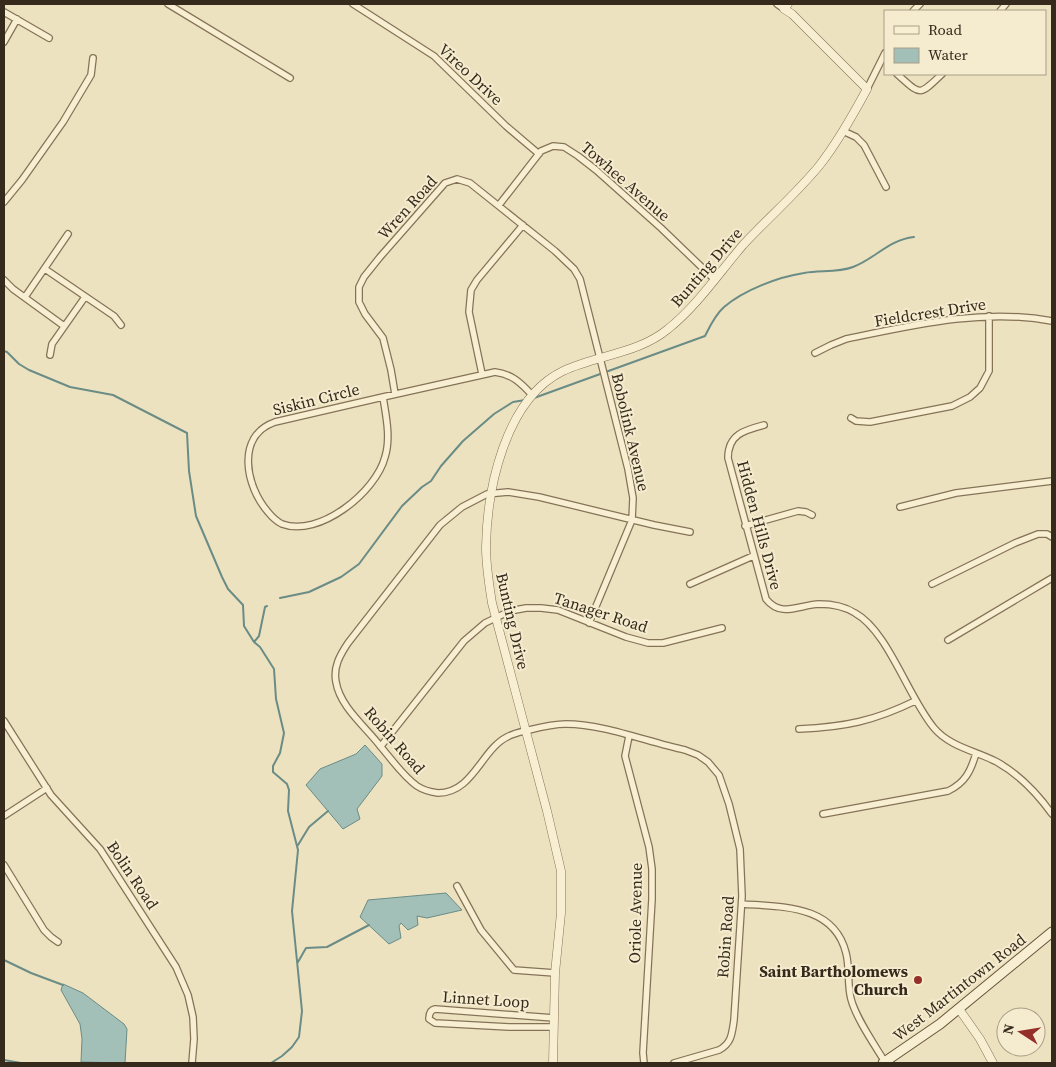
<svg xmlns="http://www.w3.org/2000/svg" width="1056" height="1067" font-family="'Source Serif 4',serif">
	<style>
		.water { fill: #a2bfb8; stroke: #6a8c86 }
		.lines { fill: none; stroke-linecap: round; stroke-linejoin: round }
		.stream { stroke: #6a8c86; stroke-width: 2 }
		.minor-casing { stroke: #857358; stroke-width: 8 }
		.tertiary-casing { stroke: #857358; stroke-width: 9 }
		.secondary-casing { stroke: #67543b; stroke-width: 11 }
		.minor { stroke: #f8efd2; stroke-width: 5.5 }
		.tertiary { stroke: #f8efd2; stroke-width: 8 }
		.secondary { stroke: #f8efd2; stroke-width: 9 }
		.poi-dot { fill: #942f29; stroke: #f5eccf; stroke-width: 2 }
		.labels { text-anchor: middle; stroke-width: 4; stroke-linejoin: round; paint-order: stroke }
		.street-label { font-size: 16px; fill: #352a1c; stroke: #f5eccf }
		.poi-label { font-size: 16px; font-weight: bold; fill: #352a1c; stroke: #f5eccf; text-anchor: end }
	</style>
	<rect width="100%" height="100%" fill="#ede2bf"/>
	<!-- water -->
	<path class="water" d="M365,745L382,764V776L357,809L360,819L343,829L306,785L320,769L356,754Z
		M446,893L462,910L427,918L417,916L418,925L408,930L401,923L399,926L401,938L389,944L360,917L368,900Z
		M63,984L83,993L124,1024L127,1029L125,1063L81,1062L82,1039L80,1024L61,990Z"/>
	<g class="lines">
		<!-- stream -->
		<path class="stream" d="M4,351L7,352L19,364L29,370L70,387L113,395L187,433L189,471L196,516L222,577L228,589L243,605L244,626L254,642L260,647L274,669L276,699L284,733L280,753L273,766V772L287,784L289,790L288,811L298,850L292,911L302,1011L299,1037L292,1047L282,1056L271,1063
			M534,398L705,336C710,326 715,315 724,307C744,290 778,277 804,273C820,270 837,273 853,267C875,259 888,240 914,237
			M280,598L309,592L341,577L359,564L402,506L422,487L431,481L441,466L463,441L494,414L513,402L525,400
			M254,642L259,636L265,607L267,606
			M298,845L309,827L328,811
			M4,960L31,973L63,985
			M298,962L306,948L327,947L369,925
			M4,1060L21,1063"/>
		<!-- minor casing -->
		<g class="minor-casing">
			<path id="minor" d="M168,4L290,78
				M353,4L434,56L506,126L539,154
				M777,4L784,9
				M913,11L920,4
				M1000,11L1006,4
				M4,12L49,38
				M4,42L17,19
				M897,74C921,95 918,97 942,74
				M867,89L885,53
				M843,131L856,137L864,145L886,187
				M4,202L22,180L63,122L91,75L93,58
				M499,205L541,151L553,146L564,147L578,156L596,170L661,228L714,279
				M45,269L114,316L121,325
				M4,280L13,289L64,326
				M25,297L68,234
				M815,353L831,345L846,339C913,325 983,308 1052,321
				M50,355L52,344L85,297
				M482,374L469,312L471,290L477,280L523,225
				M395,394L391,370L383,338L365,314L359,302V287L364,277L380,257L445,183L457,179L470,183L555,251L574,269L580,279L628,469L633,498L632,520L589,623
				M383,397C386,416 391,438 385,457C376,492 319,538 282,524C276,521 272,517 268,512C246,487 235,436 275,422Z
				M383,397L495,372C512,374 521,383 532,395
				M851,418L856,421L870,422L952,406L970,397L980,388L989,371V316
				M764,425C745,430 728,434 728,458L766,599C781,618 799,605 819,604C831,604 844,606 855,613C888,631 908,697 934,728C950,747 976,751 997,762C1020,775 1037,793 1052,814
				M900,507L956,493L1052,481
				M745,526L798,511L806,512L812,515
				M690,584L753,556
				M932,584L1015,543L1038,534H1047L1052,537
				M948,640L1052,578
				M4,721L51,795L100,849L176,967L188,995L193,1017L194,1039L192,1063
				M799,729C845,727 874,721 915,701
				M629,736L625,756L649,847L652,869V899L643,1053L644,1063
				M381,746L464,641L485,623L510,611L526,608H541L558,610L626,637L648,643H663L722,628
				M823,814L948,791C965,783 971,771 976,753
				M4,816L47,788
				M4,865L44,930L51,937L58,942
				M457,886L481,930L514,970L555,973
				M742,904C781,907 834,904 846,953C850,968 847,984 851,999C856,1018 874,1044 885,1062
				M554,1027H509L435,1023L429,1019C429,1014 430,1010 435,1009L554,1018
				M674,1063L719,1050C732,1043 732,1033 734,1020L742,896L740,849L729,804L719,775L708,762L698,755L685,750C647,742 604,724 566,724C553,724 541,727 529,730C521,732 514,733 507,737C481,750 473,793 438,793C431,792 423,790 417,786C403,776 392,760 381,747C366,727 340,707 336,682C333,667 340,655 348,643L440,525L462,507L487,494L508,492L539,497L654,525L690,532"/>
		</g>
		<!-- tertiary casing -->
		<g class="tertiary-casing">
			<path id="tertiary" d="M959,1009L980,1039L993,1063
				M553,1063L555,973L561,913V871L547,811L492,603C489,584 486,566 486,547C487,489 505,399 563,371C596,355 638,354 668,329C697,306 719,273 743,245C768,218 796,194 819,166C838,142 853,115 867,89L792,14L784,9L788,4"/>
		</g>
		<!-- secondary casing -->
		<g class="secondary-casing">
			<path id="secondary" d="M883,1063L940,1024L1052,932"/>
		</g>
		<!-- minor -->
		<use href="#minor" class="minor"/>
		<!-- tertiary -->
		<use href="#tertiary" class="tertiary"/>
		<!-- secondary -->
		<use href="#secondary" class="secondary"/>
	</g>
	<!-- markers -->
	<circle class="poi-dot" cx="918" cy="980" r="5"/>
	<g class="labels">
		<!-- street labels -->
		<g class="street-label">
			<text transform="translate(471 74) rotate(43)" y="6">Vireo Drive</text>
			<text transform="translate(626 181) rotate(41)" y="6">Towhee Avenue</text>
			<text transform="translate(407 207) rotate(-48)" y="6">Wren Road</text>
			<text transform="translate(706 267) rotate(-49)" y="6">Bunting Drive</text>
			<text transform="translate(930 312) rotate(-9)" y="6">Fieldcrest Drive</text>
			<text transform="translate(316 399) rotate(-14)" y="6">Siskin Circle</text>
			<text transform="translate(631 432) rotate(77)" y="6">Bobolink Avenue</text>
			<text transform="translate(760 525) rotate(75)" y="6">Hidden Hills Drive</text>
			<text transform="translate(601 612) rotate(18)" y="6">Tanager Road</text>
			<text transform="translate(513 621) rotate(77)" y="6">Bunting Drive</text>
			<text transform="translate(395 740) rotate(49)" y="6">Robin Road</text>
			<text transform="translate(133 875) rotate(56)" y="6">Bolin Road</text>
			<text transform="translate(635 913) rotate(-89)" y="6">Oriole Avenue</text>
			<text transform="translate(725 937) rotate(-86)" y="6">Robin Road</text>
			<text transform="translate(959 987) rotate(-38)" y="6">West Martintown Road</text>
			<text transform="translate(486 999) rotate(4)" y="6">Linnet Loop</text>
		</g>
		<!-- poi labels -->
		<g class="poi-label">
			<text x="908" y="977">Saint Bartholomews<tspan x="908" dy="18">Church</tspan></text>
		</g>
	</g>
	<!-- border -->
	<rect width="1056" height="1067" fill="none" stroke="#352a1c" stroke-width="10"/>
	<!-- legend -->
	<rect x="884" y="10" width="162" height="65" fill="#f5eccf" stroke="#a89e87"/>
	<rect x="894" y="26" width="25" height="8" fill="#f8efd2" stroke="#a89e87"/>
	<text x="928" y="35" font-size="15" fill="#352a1c">Road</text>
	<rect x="894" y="48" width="25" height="15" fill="#a2bfb8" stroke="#a89e87"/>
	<text x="928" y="60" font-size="15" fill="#352a1c">Water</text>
	<!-- north arrow -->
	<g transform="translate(1021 1032) rotate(282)"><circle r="24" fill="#f5eccf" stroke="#a89e87"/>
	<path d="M0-4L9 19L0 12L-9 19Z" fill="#942f29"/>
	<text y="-8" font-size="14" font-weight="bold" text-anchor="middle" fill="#352a1c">N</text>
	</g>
</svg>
